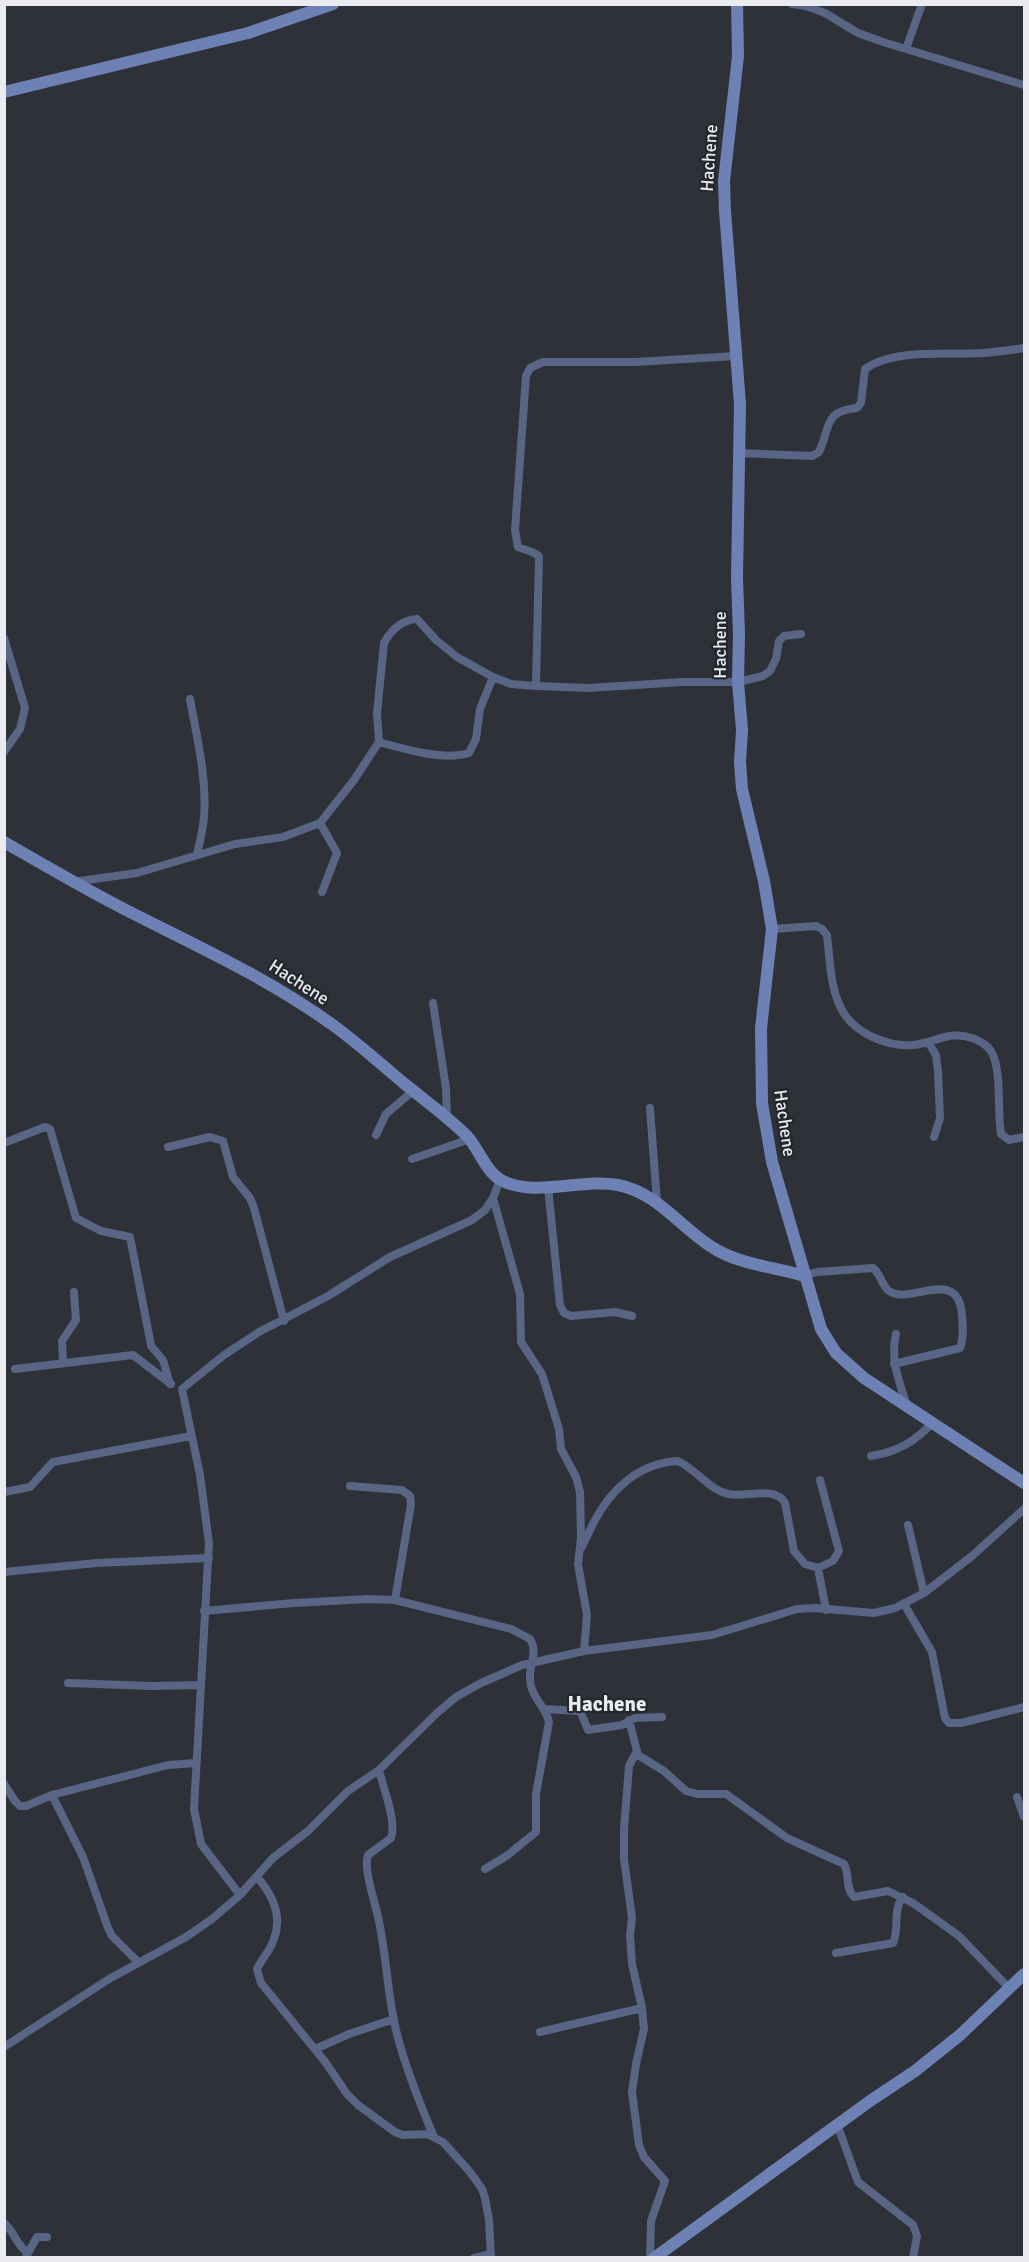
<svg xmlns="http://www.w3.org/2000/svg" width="1029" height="2262" font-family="Signika,sans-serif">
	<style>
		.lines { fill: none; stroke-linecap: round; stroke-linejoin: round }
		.street { stroke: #586585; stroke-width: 8 }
		.secondary { stroke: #6d81b4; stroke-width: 12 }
		.labels { text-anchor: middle; stroke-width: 4.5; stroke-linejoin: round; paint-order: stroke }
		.street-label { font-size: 18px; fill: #e9ebf0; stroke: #24272e }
		.quarter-label { font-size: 21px; font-weight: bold; fill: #e9ebf0; stroke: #24272e }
	</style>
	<rect width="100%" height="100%" fill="#2e3138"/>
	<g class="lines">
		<!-- street -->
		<path class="street" d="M792,4L806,6L825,13L858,33L883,42L1024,85
			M906,49L922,4
			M739,453L812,456L819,452C831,427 823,411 857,408L861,403L865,369C894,348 948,355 983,353C997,352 1011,350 1024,348
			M4,638L25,708L20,729L4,752
			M536,686L539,556L532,552L518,547L515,530L526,376L530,368L543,362H635L736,356
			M190,699C197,738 207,778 204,817C203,830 200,842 197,854
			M379,742C404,749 444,761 469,753L476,739L480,709L493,677
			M320,823L337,853L322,892
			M72,882L137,873L235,844L283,837L320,823L354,780L379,742L377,713L384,643C391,630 401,620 417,619L436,640L457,657L493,677L511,684L536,686L589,688L682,682H738L763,676L770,671L776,659L779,641L784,636L801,634
			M772,929L816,926L822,929L827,935C830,961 830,993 845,1015C859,1035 889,1047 913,1045C937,1043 948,1029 975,1039C981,1042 989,1046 992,1053C1002,1072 997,1111 1001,1134L1009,1140L1024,1137
			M433,1003L446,1088L447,1118
			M928,1042L936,1055L938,1072L940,1118L934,1137
			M650,1108L657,1202
			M376,1135L386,1114L413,1091
			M4,1143L45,1127L50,1129L76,1218L101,1231L130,1237L150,1340L151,1346L163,1360L170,1384
			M168,1147L210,1137L223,1141L233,1177L250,1198L254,1208L284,1321
			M412,1159L470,1139
			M548,1187L560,1305L564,1313L571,1316L615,1312L632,1316
			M493,1198L520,1294L521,1342L542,1374L559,1429L561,1449L576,1477L580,1492L581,1538L578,1564L587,1615L584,1651
			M804,1276L817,1272L873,1268C881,1274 882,1286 889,1291C910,1306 958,1265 962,1315C963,1326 964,1338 960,1348L894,1364
			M896,1334C890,1359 899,1382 907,1406
			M63,1362L62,1341L76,1320L74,1292
			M15,1369L133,1355L171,1384
			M871,1456C897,1452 915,1442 933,1422
			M350,1486L402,1490L410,1496L411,1504L395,1600
			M4,1492L30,1487L53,1462L191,1436
			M908,1525L924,1593
			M581,1548C586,1540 589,1531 594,1522C611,1489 639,1463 678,1461C697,1470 708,1489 728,1494C745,1498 775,1485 785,1503L794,1551L805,1564L818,1568L826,1610
			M818,1568L833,1561L839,1551L820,1480
			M4,1572L97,1563L209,1558
			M904,1604L932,1652L945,1718L949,1723H961L1024,1707
			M204,1611L294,1603L368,1599L395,1600L511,1629L530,1639C538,1652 530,1663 530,1677C529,1696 546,1706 549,1722L536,1794V1832L508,1855L485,1869
			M68,1683L152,1686L200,1685
			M544,1709L578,1711L581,1713L588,1730L622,1725L635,1718L662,1717
			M629,1720L638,1755L664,1771L686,1791L697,1794H726L787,1838L844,1864C850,1874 845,1889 854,1897L888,1891L913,1903L959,1936L1009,1988
			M637,1751L629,1766L624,1829V1859L632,1918L630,1936L632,1964L642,2008L644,2029L636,2064L632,2092L639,2145L644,2157L665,2181L651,2221L650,2258
			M379,1770C383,1787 397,1822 391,1838L368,1855C363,1868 375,1902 378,1917C387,1956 387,1996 397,2034C406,2070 420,2104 434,2137
			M4,1784L15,1801L20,1806H26L52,1795L83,1857L108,1928L112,1936L138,1962
			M52,1795L168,1765L196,1763
			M1017,1797L1024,1817
			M257,1877C272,1894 283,1915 274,1939C271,1950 262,1958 257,1969L261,1983L326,2063L347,2094L358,2105L395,2132L403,2135L427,2134L443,2142L470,2172L482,2189L485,2198L489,2220L491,2258
			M240,1895L201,1844L194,1809L209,1543L200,1475L182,1389L224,1355L259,1332L328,1296L390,1257L472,1220L485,1210L493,1198L500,1180
			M836,1953L893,1943C900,1928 892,1910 903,1897
			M540,2032L642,2008
			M4,2047L109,1979L186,1937L212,1919L240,1895L273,1858L308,1831L348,1791L379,1770L437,1713L456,1697L481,1683L522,1665L584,1651L712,1635L797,1609L815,1608L874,1613L895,1608L924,1593L972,1556L1024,1509
			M315,2049L349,2034L394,2019
			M837,2124L858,2182L913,2225L917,2236L913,2258
			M4,2223C15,2232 16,2245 28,2253L26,2258
			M28,2253L37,2237H47
			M474,2258L491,2254"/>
		<!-- secondary -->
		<path class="secondary" d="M737,4L738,56L724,181L725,211L740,404L737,578L739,634L738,682L742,730L740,762L742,789L764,881L772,929L761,1028L762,1103L772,1162L821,1329L836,1353L864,1378L1024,1483
			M4,92L248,33L333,4
			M4,842C44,865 83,888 124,909C197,946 270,979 337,1028C361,1046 383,1066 406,1085C427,1102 448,1117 467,1136C479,1149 486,1172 501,1180C533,1198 583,1178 618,1185C659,1193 681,1229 715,1249C742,1265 775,1267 804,1276
			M654,2258L870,2101L915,2071L960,2035L1024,1974"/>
	</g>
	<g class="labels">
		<!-- street labels -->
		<g class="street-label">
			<text transform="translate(709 158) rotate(-86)" y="6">Hachene</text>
			<text transform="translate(720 645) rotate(-90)" y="6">Hachene</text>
			<text transform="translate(299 982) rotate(33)" y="6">Hachene</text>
			<text transform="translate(785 1123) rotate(82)" y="6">Hachene</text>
		</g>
		<!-- quarter labels -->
		<g class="quarter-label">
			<text x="607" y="1711">Hachene</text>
		</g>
	</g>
	<!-- border -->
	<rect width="1029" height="2262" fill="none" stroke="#e9ebf0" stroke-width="12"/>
</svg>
